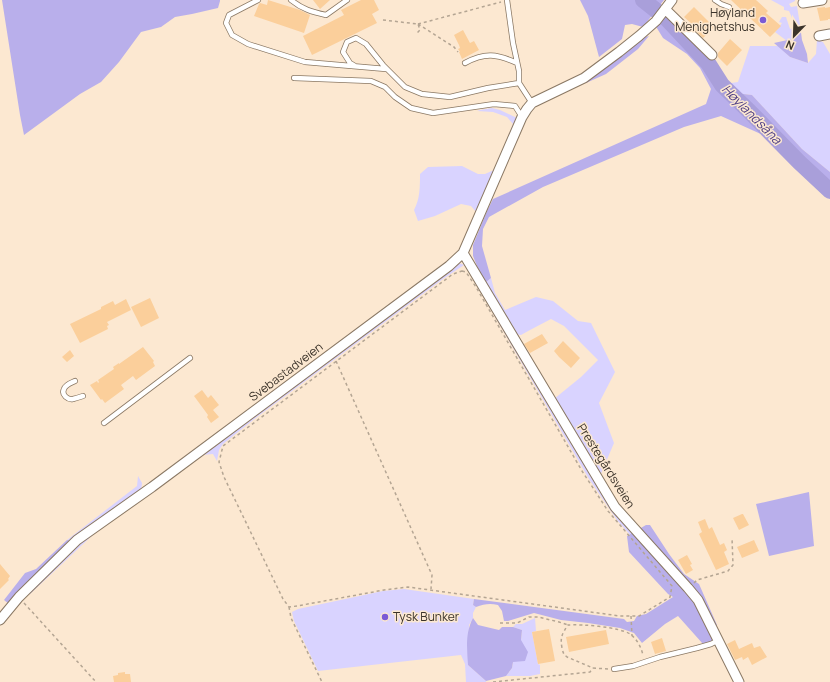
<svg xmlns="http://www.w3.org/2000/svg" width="830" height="682" font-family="Manrope,sans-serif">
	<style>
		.green { fill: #d9d3ff }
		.forest { fill: #b9afeb }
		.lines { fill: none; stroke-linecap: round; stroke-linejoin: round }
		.river { stroke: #a99fda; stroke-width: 16 }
		.building { fill: #fbcf9b }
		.service-casing { stroke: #8a7864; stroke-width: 6 }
		.minor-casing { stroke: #8a7864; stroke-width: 11 }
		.path { stroke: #b4a593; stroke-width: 1.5; stroke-dasharray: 3 3; stroke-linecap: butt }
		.service { stroke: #fff; stroke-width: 4.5 }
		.minor { stroke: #fff; stroke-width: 9 }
		.poi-dot { fill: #7b5ad5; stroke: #fce8d1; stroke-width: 1.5 }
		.labels { text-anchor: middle; stroke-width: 3; stroke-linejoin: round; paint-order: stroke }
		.poi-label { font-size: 12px; fill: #3b332a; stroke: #fce8d1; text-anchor: end }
		.street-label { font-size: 12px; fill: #3b332a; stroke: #fce8d1 }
		.water-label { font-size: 13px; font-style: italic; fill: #503f85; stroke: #fce8d1 }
	</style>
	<rect width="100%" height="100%" fill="#fce8d1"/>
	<!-- green -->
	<path class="green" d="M771,0H795V1L789,4L791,7L797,6L800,25L794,29L792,39L787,41L775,32L782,23L779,22L782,17H786L790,29L793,28L792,23L793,20L789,11L784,10V7Z
		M817,40L823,42L830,54V172L802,149L752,95L735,93L725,84L738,82L750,46H778L790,57L808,63L816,54Z
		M492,108L500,110L517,118L516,124L477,213L471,206L461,204L435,216L418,221L414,210C420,199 420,187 420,174L428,167L462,166L478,174H485L494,170L504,147L513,124L507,117L493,112L477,111L480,110Z
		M459,263L464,265C457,270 450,274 443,279L257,417L223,444L219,450L217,461L213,454L202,455L301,382Z
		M469,269L633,533L630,535L617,520L589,479L472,277Z
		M491,278L495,293L505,310L536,297L553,301L578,321L591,323L615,372L599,403L614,443L600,476L554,399L581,377L598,360L564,326L551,319L530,330L521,335L515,334L485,283Z
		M138,476L142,483L141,491L72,541L67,540L137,486Z
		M98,530L30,594L28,592L79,543Z
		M404,589L474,599L473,605L476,607L473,613V618L469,625L468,665L486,681V682H466L465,664L461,655L318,671L294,621L292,612L298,609L383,591Z
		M535,618L536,631L532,632L538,664L540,665V674L530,676H506L512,668L513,662L521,640L522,630L513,627L516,624H522Z"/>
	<!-- forest -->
	<path class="forest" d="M2,0H220V1L218,8L192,14L175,17L161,27L141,32L119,62L101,82L80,94L24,135L20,115Z
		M580,0H664L643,27L632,24L625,25L622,39L599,57L588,16Z
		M662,17L691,40L706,55L725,84L735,93L752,95L802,149L830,172V196L763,135L721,116L684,127L543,187L489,217L483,229L482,246L491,278L485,283L481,276L473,256V245L487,211L493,199L706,104L711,89L700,68L687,54L663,38L655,25Z
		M800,25L802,40L807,54L808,63L790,57L774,43L792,39L794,29Z
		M649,36L638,49L606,74L586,83L587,80L616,60L645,37Z
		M809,492L814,546L769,556L756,504Z
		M646,525H650L669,554L684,574L699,584L717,625L710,631L715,640L703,644L678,616L665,624L642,643L634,633L620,628L588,623L561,620L534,613L508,621H504L502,611L498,605C490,603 484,604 476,607L473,605L474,599L624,619L627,622L634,621L637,616L646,614L673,597L668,594L629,552L627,536Z
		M67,540L72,541L26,583L9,604L4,600L25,573L36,569Z
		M473,618L478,625L499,630L502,627H513L522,630L521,640L528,652L525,661L513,662L512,668L506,676L486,681L468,665C467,649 465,633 473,618Z"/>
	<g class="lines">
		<!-- river -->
		<path class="river" d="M643,0L667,19L708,63L722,85L750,112L799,162L830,191"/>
	</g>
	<!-- building -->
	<path class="building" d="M268,0L300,10L310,15L304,33L254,16L259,4L260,3L267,5Z
		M313,0H330L320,9Z
		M361,0H374L379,10L372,14L377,23L312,55L303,36L344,15L341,10Z
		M731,0H756L768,11L766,13L781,26L770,37Z
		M694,7L714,27L703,38L691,26L693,25L684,17Z
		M825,7V8L830,7V19H828V20L820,21L817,8Z
		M463,30L470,43L474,41L479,50L462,59L459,52H460L458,49L460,48L459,45L454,35Z
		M730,39L742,50L727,66L718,57V53Z
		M150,298L159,318L141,327L131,307Z
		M126,299L131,310L107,322L109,325L107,326L108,329L80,343L70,324L101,309V307L113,301L115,305Z
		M542,334L548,343L530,353L524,344Z
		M563,341L580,358L571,368L559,357L554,351Z
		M143,347L154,361L153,362L155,366L136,380L133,376L121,385L124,389L105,403L102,399L101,400L90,385L97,381L98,383L99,382L98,380L114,369L113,367L119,363V364Z
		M70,350L74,356L67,362L62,357Z
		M202,390L208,398L211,395L219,405L213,410L219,417L211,423L207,417L208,415L194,396Z
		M742,514H743L749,525L739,530L733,518Z
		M705,519L709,529L712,527L720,545L724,543L727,550L724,552L729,564L716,570L699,534L702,532L698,522Z
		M754,540L759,551L742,558L737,547Z
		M687,555L692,564L690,565L693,570L686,574L678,560Z
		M0,564L10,576L8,579L9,580L0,589Z
		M549,629L555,661L538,664L532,632Z
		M606,630L609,644L569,652L566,637Z
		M662,638L666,651L655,654L651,642Z
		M735,640L739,649L752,643L754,648L760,646L767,657L752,665L748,657L743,660L742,657L735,660L727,644Z
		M125,672V674H130L131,682H114L113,676L118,675V673Z"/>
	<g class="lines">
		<!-- service casing -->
		<g class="service-casing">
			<path id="service" d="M258,0L229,15L226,23L232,35L248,44L305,62L386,69
				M291,0C302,9 312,12 326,15L347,0
				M507,0L513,43L519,71V83
				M715,0L721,4L729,7
				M465,63C485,52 497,54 517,63
				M355,66L350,63L343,52L347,42L356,38L366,44L383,65L405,87L422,94L450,97L488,88L519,83L532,103
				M294,78L371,81L385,87L395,97L411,108L433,113L494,104L515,106L522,117
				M75,381C71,383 66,384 64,389C61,395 68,400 73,399C77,398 80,397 83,396
				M104,423L190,358
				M614,669L633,666L660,657L697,648L711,644L719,640"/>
		</g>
		<!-- minor casing -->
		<g class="minor-casing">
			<path id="minor" d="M803,3L822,0
				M665,9L712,55
				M819,36L830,34
				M463,253L615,507L688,588L698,600L739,682
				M0,620L19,597L77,540L152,487L449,266L463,253L522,117L527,109L532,103L584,78L619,52L639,36L656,21L672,0"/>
		</g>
		<!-- path -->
		<path class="path" d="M383,20L418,24L420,30L416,34
			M418,24L501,2
			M418,24L454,47L458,52
			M462,271L466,272L476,287L582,471L608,511L672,586L670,597L639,616H620L408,587L384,590L297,606L289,607L283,599L224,477L219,462L223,446L453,274Z
			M336,361L432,575L431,589
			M694,583L697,580L728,571L733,565L732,538
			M24,603L96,682
			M289,607L291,618L322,682
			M631,616L632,636
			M500,623H517L529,617H538L559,622L568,625
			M608,669L593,668L567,657C563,654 563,652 562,648C560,637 562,634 568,625C582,624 619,627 630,634C637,639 641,647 643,655
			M493,682L590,672L593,668"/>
		<!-- service -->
		<use href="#service" class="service"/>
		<!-- minor -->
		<use href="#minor" class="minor"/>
	</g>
	<!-- markers -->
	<g class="poi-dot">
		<circle cx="763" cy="20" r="4"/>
		<circle cx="385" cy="617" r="4"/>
	</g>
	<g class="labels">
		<!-- poi labels -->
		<g class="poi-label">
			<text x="755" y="17">Høyland<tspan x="755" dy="14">Menighetshus</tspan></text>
			<text x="393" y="621" text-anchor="start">Tysk Bunker</text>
		</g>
		<!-- street labels -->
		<g class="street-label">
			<text transform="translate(286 372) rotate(-37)" y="4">Svebastadveien</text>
			<text transform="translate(606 466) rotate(58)" y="4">Prestegårdsveien</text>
		</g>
		<!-- water labels -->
		<g class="water-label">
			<text transform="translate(752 114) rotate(45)" y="5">Høylandsåna</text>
		</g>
	</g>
	<!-- north arrow -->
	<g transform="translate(794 36) rotate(203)" stroke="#fce8d1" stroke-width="3" paint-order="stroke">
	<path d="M0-3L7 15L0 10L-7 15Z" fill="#3b332a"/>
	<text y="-6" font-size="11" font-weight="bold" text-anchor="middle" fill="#3b332a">N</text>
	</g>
</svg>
